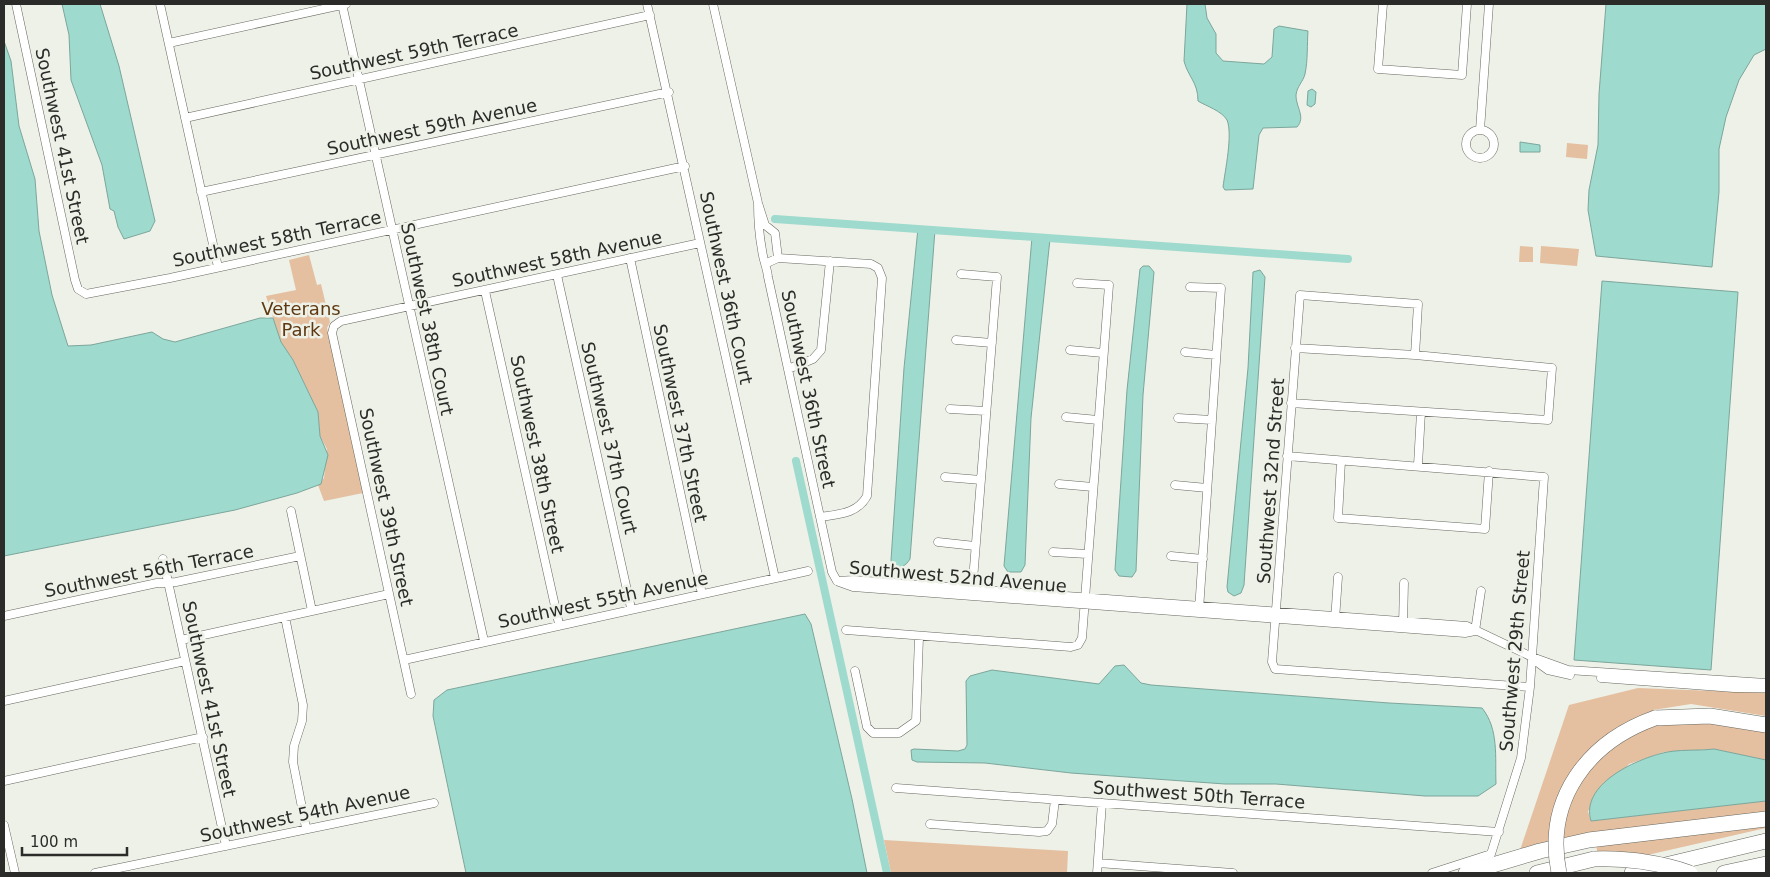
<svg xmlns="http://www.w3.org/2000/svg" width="1770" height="877" font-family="'DejaVu Sans',sans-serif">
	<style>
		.green { fill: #e4bfa0 }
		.water { fill: #9edacd; stroke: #7ca69c }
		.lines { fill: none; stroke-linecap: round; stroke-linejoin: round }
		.canal { stroke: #9edacd; stroke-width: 8 }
		.minor-casing { stroke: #666860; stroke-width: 9 }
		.motorway-casing { stroke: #666860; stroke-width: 16 }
		.minor { stroke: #fff; stroke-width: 8 }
		.motorway { stroke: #fff; stroke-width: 15 }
		.motorway-bridge-casing { stroke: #666860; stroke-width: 16; stroke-linecap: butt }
		.motorway-bridge { stroke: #fff; stroke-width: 15 }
		.labels { text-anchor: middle; stroke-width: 5; stroke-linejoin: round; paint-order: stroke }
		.street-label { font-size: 18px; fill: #2b2c29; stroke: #eef1e7 }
		.park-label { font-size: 18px; fill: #5e3811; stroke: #eef1e7 }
	</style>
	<rect width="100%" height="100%" fill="#eef1e7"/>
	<!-- green -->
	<path class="green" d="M1567,143L1588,145L1587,159L1566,157Z
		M1520,246L1533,247V262H1519Z
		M1541,246L1579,249L1577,266L1540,263Z
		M309,255L317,285L321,284L330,322L327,328L363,493L324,501L318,485L324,478L327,449L320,436L318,412L293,360L281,342L266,296L296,290L289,260Z
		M1638,688L1766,693V716L1691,704L1653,710L1657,726L1700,720L1766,732V760L1714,749L1664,752L1629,764L1588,811L1591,821L1766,801V812L1520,850L1569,705Z
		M1766,821V828L1599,866L1596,843Z
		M884,840L1068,851L1067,873H891Z"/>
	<!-- water -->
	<path class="water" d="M62,4H100L119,66L155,221L150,231L124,239L118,227L114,211L110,209L102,165L71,80L69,35Z
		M1187,4H1205L1207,18L1216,34V53L1223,61L1264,64L1272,57L1274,29L1279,26L1308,31C1307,44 1308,60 1305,74C1303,82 1297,86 1296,95C1296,108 1306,117 1297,127L1263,128L1259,135L1253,189L1225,190L1223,187C1225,171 1233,134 1227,120C1222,111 1206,106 1198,101C1198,82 1188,77 1184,61Z
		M1606,4H1766V49L1754,55L1739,80L1726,117L1719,149V192L1712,267L1596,256L1588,210L1589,190L1598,145L1599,94Z
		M4,41L11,61L19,126L35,179L39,231L52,295L68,346L91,345L152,332L163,339L175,342L260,318H273L281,342L293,360L318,412L320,436L328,455L321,484L297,493L235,510L4,556Z
		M1312,89L1316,92L1315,104L1311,107L1307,105L1308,91Z
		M1520,142L1540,145V152H1520Z
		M918,228L935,230L910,559C905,567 901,568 892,566L891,560L904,368Z
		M1032,237L1050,239L1031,418L1025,565L1021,572H1008L1004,566Z
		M1143,266H1149L1154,272L1143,395L1136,571L1132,577L1119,576L1115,570L1127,390L1140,269Z
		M1260,270L1265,277L1244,585L1241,593L1234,596L1228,592L1227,587L1248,368L1253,272Z
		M1602,281L1738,292L1711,670L1574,660Z
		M805,614L811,624L852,799L867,873H466L433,716L434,700L447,690Z
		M1124,665L1141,683L1151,685L1389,703L1482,708C1499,729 1495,757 1496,784L1478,796H1425L1276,784H1225L1071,773L985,763L917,762L912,760L911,750L914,749L958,751L965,749L967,745L966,681L970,676L992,670L1099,684L1115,666Z
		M1714,749L1766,760V801L1591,821C1580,785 1634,760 1663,753C1678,749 1698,751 1714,749Z"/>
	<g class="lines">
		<!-- canal -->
		<path class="canal" d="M775,219L1348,259
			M796,461L887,873"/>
		<!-- minor casing -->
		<g class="minor-casing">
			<path id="minor" d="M16,4L75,280L78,289L86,294L170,278L685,166
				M160,4L218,267
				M342,4L484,641
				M647,4L775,578
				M713,4L758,203L765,225L775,233L778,258
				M1383,4L1378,69L1462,75L1467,4
				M169,43L346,4
				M185,118L650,15
				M1480,130L1489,4
				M1466 144a14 14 0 1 1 28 0a14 14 0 1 1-28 0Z
				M201,192L669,92
				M758,203C758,219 759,234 762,250C763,260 767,267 768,277L832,572L837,581
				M630,258L702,594
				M767,263L778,258L871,264L878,268L882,278L867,496C857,514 839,514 820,517
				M961,274L997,277L972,593
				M557,275L631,608
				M1190,287L1221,288L1199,610
				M485,291L559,624
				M956,340L992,343
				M1070,350L1103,353
				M1185,352L1216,355
				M1415,355L1418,304L1300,295L1272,662L1275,669L1530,687
				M788,369L813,359L821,350L830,261
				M1291,403L1548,420L1552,368L1415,355L1295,348
				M950,409L986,411
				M1066,417L1098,420
				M1178,418L1212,420
				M1287,456L1544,477L1530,687L1521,758L1491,854L1432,873
				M1341,461L1338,518L1485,529L1489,471
				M1418,465L1421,412
				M945,477L981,480
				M1059,484L1093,487
				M1175,485L1207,488
				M291,511L312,611
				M938,542L975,546
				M1053,552L1087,554
				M1171,556L1203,559
				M163,559L226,846
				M837,581L854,580L1467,626L1532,657L1568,670L1766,683
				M839,582L853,587L1465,633L1475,631
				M4,616L157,583L176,582L300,556
				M285,617L303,705L302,721L294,746L293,762L306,828
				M1335,620L1338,577
				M1403,625L1404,583
				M846,630L1071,647L1078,645L1082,638L1109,285L1077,283
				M1475,631L1481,591
				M181,640L389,594
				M404,660L808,571
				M1537,662L1548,670L1570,675
				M855,671L867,727L873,733H899L916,721L919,637
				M1601,678L1734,688H1766
				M411,694L332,333L334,326L341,321L700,243
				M4,701L185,661
				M4,781L203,737
				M896,788L1499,832
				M930,824L1039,832L1047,831L1052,824L1055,800
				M4,825L15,873
				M1098,863L1233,873
				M95,873L434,803
				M1097,873L1102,803"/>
		</g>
		<!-- motorway casing -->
		<g class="motorway-casing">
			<path id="motorway" d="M1655,718L1710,716L1766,725
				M1466,873L1540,851L1589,840L1766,819
				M1537,873L1594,859
				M1632,873L1766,841
				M1724,873L1766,864"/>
		</g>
		<!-- minor -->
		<use href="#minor" class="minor"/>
		<!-- motorway -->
		<use href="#motorway" class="motorway"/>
		<!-- motorway-bridge casing -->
		<g class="motorway-bridge-casing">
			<path id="motorway-bridge" d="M1594,859C1627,858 1658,862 1690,873
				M1559,873C1544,799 1588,742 1655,718"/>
		</g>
		<!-- motorway-bridge -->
		<use href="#motorway-bridge" class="motorway-bridge"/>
	</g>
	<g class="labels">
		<!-- street labels -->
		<g class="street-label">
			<text transform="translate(414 52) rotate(-12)" y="6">Southwest 59th Terrace</text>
			<text transform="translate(432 127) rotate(-12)" y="6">Southwest 59th Avenue</text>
			<text transform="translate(62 146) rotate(78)" y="6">Southwest 41st Street</text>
			<text transform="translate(277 239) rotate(-12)" y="6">Southwest 58th Terrace</text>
			<text transform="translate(557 259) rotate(-12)" y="6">Southwest 58th Avenue</text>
			<text transform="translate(726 288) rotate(78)" y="6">Southwest 36th Court</text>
			<text transform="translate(427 319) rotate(78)" y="6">Southwest 38th Court</text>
			<text transform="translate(808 389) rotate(78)" y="6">Southwest 36th Street</text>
			<text transform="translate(680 423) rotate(78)" y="6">Southwest 37th Street</text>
			<text transform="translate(609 438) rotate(77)" y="6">Southwest 37th Court</text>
			<text transform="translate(537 454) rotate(78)" y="6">Southwest 38th Street</text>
			<text transform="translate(1271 481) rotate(-86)" y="6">Southwest 32nd Street</text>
			<text transform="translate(386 507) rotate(78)" y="6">Southwest 39th Street</text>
			<text transform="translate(149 571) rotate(-11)" y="6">Southwest 56th Terrace</text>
			<text transform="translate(958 577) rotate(5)" y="6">Southwest 52nd Avenue</text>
			<text transform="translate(603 600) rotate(-12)" y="6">Southwest 55th Avenue</text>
			<text transform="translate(1515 651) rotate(-85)" y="6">Southwest 29th Street</text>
			<text transform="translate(209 699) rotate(78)" y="6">Southwest 41st Street</text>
			<text transform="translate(1199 795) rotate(4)" y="6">Southwest 50th Terrace</text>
			<text transform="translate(305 814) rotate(-12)" y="6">Southwest 54th Avenue</text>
		</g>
		<!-- park labels -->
		<g class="park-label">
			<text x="301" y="315">Veterans<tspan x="301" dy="21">Park</tspan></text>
		</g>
	</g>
	<!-- border -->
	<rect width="1770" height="877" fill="none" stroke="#2b2c29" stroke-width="10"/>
	<!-- scale -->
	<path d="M22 847v8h105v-8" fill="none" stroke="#2b2c29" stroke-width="2.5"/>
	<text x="30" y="847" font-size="15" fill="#2b2c29" stroke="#eef1e7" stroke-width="4" paint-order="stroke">100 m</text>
</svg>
